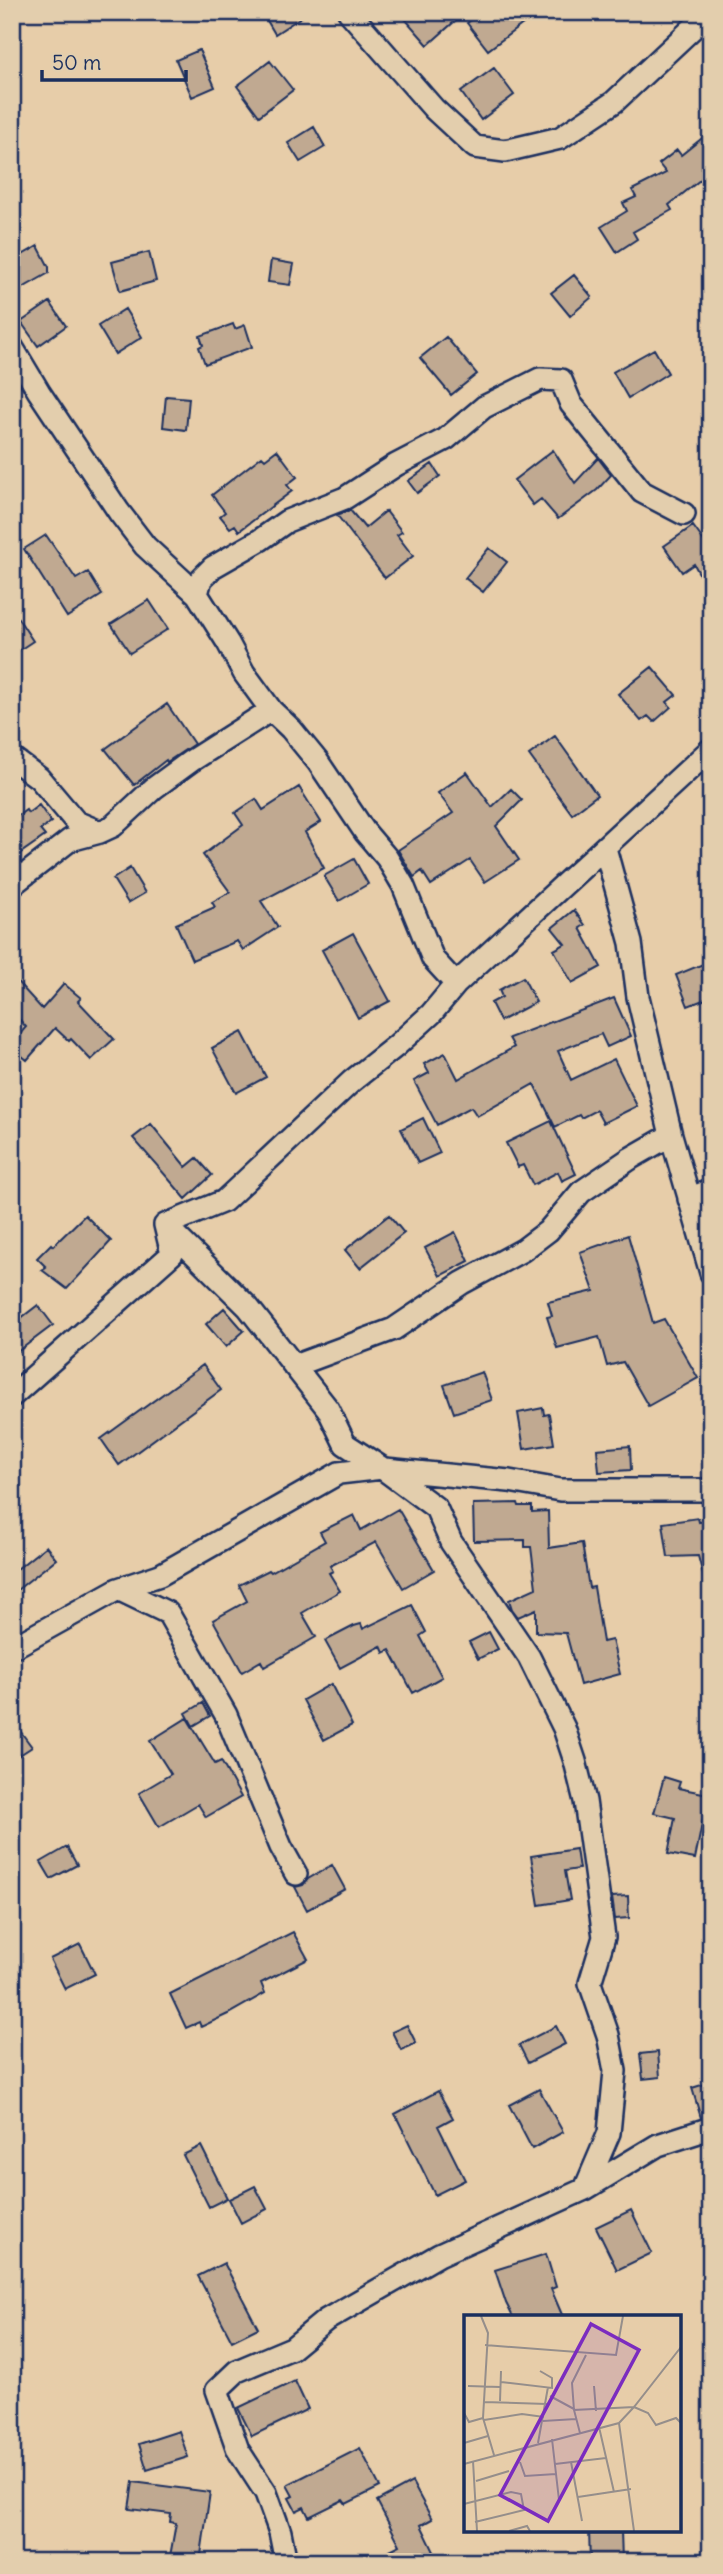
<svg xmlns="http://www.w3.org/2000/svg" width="723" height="2574" font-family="Delius,sans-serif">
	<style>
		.building { fill: #c0a991; stroke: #1b2f5e; stroke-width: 2 }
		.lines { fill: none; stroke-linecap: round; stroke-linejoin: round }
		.minor-casing { stroke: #1b2f5e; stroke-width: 26 }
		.minor { stroke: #e3cead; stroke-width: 21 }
		.inset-road { fill: none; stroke: #958e8b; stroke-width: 2 }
		.view { fill: #7b2cbf; fill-opacity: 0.15; stroke: #7b2cbf; stroke-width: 3.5 }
		.inset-edge { fill: none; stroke: #1b2f5e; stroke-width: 3.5 }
	</style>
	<rect width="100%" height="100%" fill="#e7cda9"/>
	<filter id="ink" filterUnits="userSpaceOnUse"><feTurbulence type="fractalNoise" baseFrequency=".0143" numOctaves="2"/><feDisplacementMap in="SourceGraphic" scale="14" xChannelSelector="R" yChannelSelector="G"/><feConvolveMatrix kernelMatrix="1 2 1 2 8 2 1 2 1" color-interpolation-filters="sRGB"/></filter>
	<g filter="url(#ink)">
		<!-- building -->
		<path class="building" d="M262,12H309L275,34Z
			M399,12H448L455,21L428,45Z
			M482,12H539L488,50L467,23Z
			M199,50L215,87L192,97L176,60Z
			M270,61L293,90L259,116L237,86Z
			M494,68L514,95L481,120L461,92Z
			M314,127L325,147L300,162L288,143Z
			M711,131V171L669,205L672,210L633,232L637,239L617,252L601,227L627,211L623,203L636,197L632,190L666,173L659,164L677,150L681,155Z
			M38,246L49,267V273L12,294V261Z
			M149,252L156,281L120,291L112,262Z
			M271,260L294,264L290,285L268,282Z
			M574,275L592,297L570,316L551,293Z
			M50,302L66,326L38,346L21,322Z
			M125,309L142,337L115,354L98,326Z
			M233,324L235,329L245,325L252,347L205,364L199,347L203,345L200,336Z
			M446,337L477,374L451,395L420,358Z
			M654,349L668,373L628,398L613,372Z
			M166,396L189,398L186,430L163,427Z
			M277,450L297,477L287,485L292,491L239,531L235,525L230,528L220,516L225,512L212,495L262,456L265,459Z
			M553,450L575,483L598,458L611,475L597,490L558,519L541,499L533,505L514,480Z
			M432,464L440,476L417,493L408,481Z
			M350,510L365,528L386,511L402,532L397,535L413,556L385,578L337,515Z
			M693,526L711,551V596L694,564L682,572L664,546Z
			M46,535L76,579L88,572L102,595L67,617L24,549Z
			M489,548L507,562L483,592L465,578Z
			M149,600L168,629L130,653L111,624Z
			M12,609L33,641L12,655Z
			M652,667L676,695L667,702L671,707L654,722L648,716L641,721L618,694Z
			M167,704L194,744L167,762L166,760L134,785L105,749Z
			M555,736L597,795L572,814L529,755Z
			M467,772L492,807L511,789L522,800L496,826L519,860L485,882L470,860L431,885L422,871L414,877L398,850L453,813L438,793Z
			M299,787L321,822L305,832L324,868L261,901L278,927L243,950L237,941L192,960L176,924L215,907L212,902L230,892L203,855L243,825L235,813L256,799L263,810Z
			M39,805L51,822L40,830L45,836L12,859V820L26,810L28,813Z
			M354,859L368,884L339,901L324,876Z
			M130,868L145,893L128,903L113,879Z
			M574,910L585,925L580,928L601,967L572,983L554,950L565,944L552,928Z
			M353,933L390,1001L358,1018L322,950Z
			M703,964L711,984V997L688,1006L676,975Z
			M12,976L42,1009L64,984L81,998L78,1001L114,1039L91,1060L71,1039L69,1041L55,1028L27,1060L12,1048V1043L26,1027L12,1011Z
			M523,977L536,1002L500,1021L491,1003L502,997L499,990Z
			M614,998L631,1036L607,1047L601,1034L558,1051L571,1080L614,1059L637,1106L603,1123L596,1110L581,1118L579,1115L555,1127L534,1084L477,1116L471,1107L437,1125L414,1081L429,1073L424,1064L445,1053L458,1079L514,1047L509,1038Z
			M242,1032L266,1077L236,1093L212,1048Z
			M423,1118L440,1153L418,1163L401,1129Z
			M551,1121L576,1174L562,1181L558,1172L533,1185L523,1165L518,1167L506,1143Z
			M151,1124L186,1167L197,1158L212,1175L186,1199L133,1138Z
			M85,1215L111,1241L67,1289L42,1270L46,1267L37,1258L51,1244L53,1246Z
			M389,1215L404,1233L360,1268L345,1250Z
			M455,1232L469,1261L440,1276L425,1248Z
			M628,1235L653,1323L664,1319L698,1378L648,1406L623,1362L607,1366L599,1337L557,1348L547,1317L552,1316L548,1302L594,1291L580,1252Z
			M38,1305L53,1325L12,1356V1325Z
			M224,1308L244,1331L226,1347L206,1324Z
			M203,1365L221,1390L119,1465L101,1439Z
			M482,1372L492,1400L454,1413L444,1385Z
			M543,1408L544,1415L549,1414L554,1444L524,1449L518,1413Z
			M630,1446L631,1470L599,1472L597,1449Z
			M518,1503L519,1506H532V1512L548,1511L549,1548L582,1543L589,1588L594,1587L603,1642L612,1640L620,1674L580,1685L566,1633L536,1632V1609L518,1617L512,1609L509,1600L536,1588L531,1547H525V1540L474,1541L473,1504Z
			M398,1509L434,1570L403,1588L376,1542L330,1566L333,1571L329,1573L340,1591L302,1613L316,1637L264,1667L261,1661L242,1672L213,1620L247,1601L239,1585L269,1570L271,1572L325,1541L320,1532L354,1515L361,1530Z
			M698,1518L699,1522L711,1520V1586H706L698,1556L668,1557L663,1523Z
			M46,1546L56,1559L12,1594V1573Z
			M412,1605L426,1632L420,1636L442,1677L413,1693L390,1650L384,1653L381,1646L340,1668L325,1641L354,1626L361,1624L363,1629Z
			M489,1632L498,1649L478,1659L469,1642Z
			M331,1684L352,1725L324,1740L303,1700Z
			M203,1703L210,1716L193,1726L186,1713Z
			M187,1718L215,1764L221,1761L241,1797L206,1817L198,1804L159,1827L139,1793L171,1774L150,1741Z
			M12,1720L32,1747L12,1760Z
			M664,1777L680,1782L678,1788L708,1794L695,1859L668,1854L675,1818L654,1813Z
			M67,1847L77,1865L51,1879L41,1862Z
			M576,1849L579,1869L565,1871L570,1900L539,1905L531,1856Z
			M332,1865L345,1889L307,1910L295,1887L303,1885L308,1879Z
			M628,1896L629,1918L615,1919L612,1897Z
			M293,1932L308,1959L261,1983L265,1993L228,2014L201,2027L199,2022L186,2028L170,1994Z
			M80,1944L95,1974L65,1989L50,1959Z
			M407,2025L416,2043L401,2050L392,2032Z
			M556,2026L565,2044L528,2063L519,2045Z
			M658,2052L660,2077L643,2079L640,2054Z
			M711,2082V2115L701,2118L692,2088Z
			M539,2089L563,2132L532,2149L509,2105Z
			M438,2091L453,2118L438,2126L465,2180L435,2195L395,2114Z
			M201,2146L227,2198L209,2207L183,2155Z
			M255,2186L267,2209L241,2223L229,2199Z
			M631,2210L652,2253L617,2270L596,2227Z
			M546,2254L556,2287L551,2289L563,2317H513L506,2303L495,2270Z
			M224,2263L258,2328L232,2341L198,2276Z
			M295,2381L308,2409L252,2436L238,2408Z
			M179,2431L188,2457L147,2470L139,2444Z
			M360,2448L380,2487L346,2504L343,2500L309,2517L304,2507L296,2511L289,2498L293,2496L287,2485Z
			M133,2482L210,2492L200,2562H169L176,2523L170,2522L171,2514L129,2509Z
			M412,2482L432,2519L421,2525L439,2562H366L400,2545L377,2501Z
			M589,2530H621L622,2562H590Z"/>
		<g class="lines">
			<!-- minor casing -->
			<g class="minor-casing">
				<path id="minor" d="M349,12L434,109L475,147L505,151L560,138L614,102L710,12
					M12,347L39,392L119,512L145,546L197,594L228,643L244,673L271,710L291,729L318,762L365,832L387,858L403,885L433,959L456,984
					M197,594L201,579L213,567L260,540L287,521L345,498L396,465L446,439L484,407L540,379L561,380L571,404L642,492L684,514
					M12,758L39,778L76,822L100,832
					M605,848L631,943L638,997L671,1135L711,1273
					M12,885L70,840L100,832L113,826L154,788L191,761L271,710
					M689,1199L711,1190
					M294,1366L394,1329L462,1283L523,1250L548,1231L581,1192L631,1158L671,1135
					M12,1396L172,1254L165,1225L224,1201L352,1081L396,1046L431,1014L456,984L711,749
					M382,1468L436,1508L451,1542L529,1657L564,1728L575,1761L585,1801L604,1937L590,1983L608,2035L615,2071L609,2133L585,2189
					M385,1469L509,1481L560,1490H711
					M118,1589L168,1613L226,1715L281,1847L296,1874
					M12,1648L118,1589L160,1575L339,1473L382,1468L345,1444L328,1409L248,1307L166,1226
					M286,2562L280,2532L266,2493L238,2450L217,2390L237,2371L292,2348L326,2320L439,2255L585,2189L658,2145L711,2128"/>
			</g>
			<!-- minor -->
			<use href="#minor" class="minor"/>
		</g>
	</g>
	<!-- overview -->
	<g transform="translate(464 2315)">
		<rect width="217" height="217" fill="#e7cda9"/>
		<path class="inset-road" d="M17,1L24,18L19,103L30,140M21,30L152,40L159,1M37,67L88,73V63L76,56M4,71L36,72M130,71L132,96M86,81L110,94M36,86L37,56M19,87L83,89M110,95L108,68L122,40M0,98L5,107L19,103M20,105L58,99L80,102M79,106L112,104M155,108L170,216M135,112L150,177M116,118L110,95L170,92L217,32M88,124L95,185M0,128L24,121M74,128L84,72M9,146L13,216M56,147L61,161L92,159M107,147L118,206M0,149L155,108L170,92L184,98L192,110L212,103L217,108M91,149L142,143M12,166L45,156M114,182L167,174M0,189L47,177L57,179L60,195L11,207M45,216L63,211L66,216"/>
		<path class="view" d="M127,9L175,35L84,206L36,180Z"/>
		<rect width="217" height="217" class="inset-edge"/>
	</g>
	<!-- margin -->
	<rect width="723" height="2574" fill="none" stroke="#e3cead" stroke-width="42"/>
	<rect x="21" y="21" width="681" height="2532" fill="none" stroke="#1b2f5e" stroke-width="2.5" filter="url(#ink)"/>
	<!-- scale -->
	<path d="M42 70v10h144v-10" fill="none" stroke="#1b2f5e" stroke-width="3.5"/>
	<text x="52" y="70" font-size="21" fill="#1b2f5e" stroke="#e3cead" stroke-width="5" paint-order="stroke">50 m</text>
</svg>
